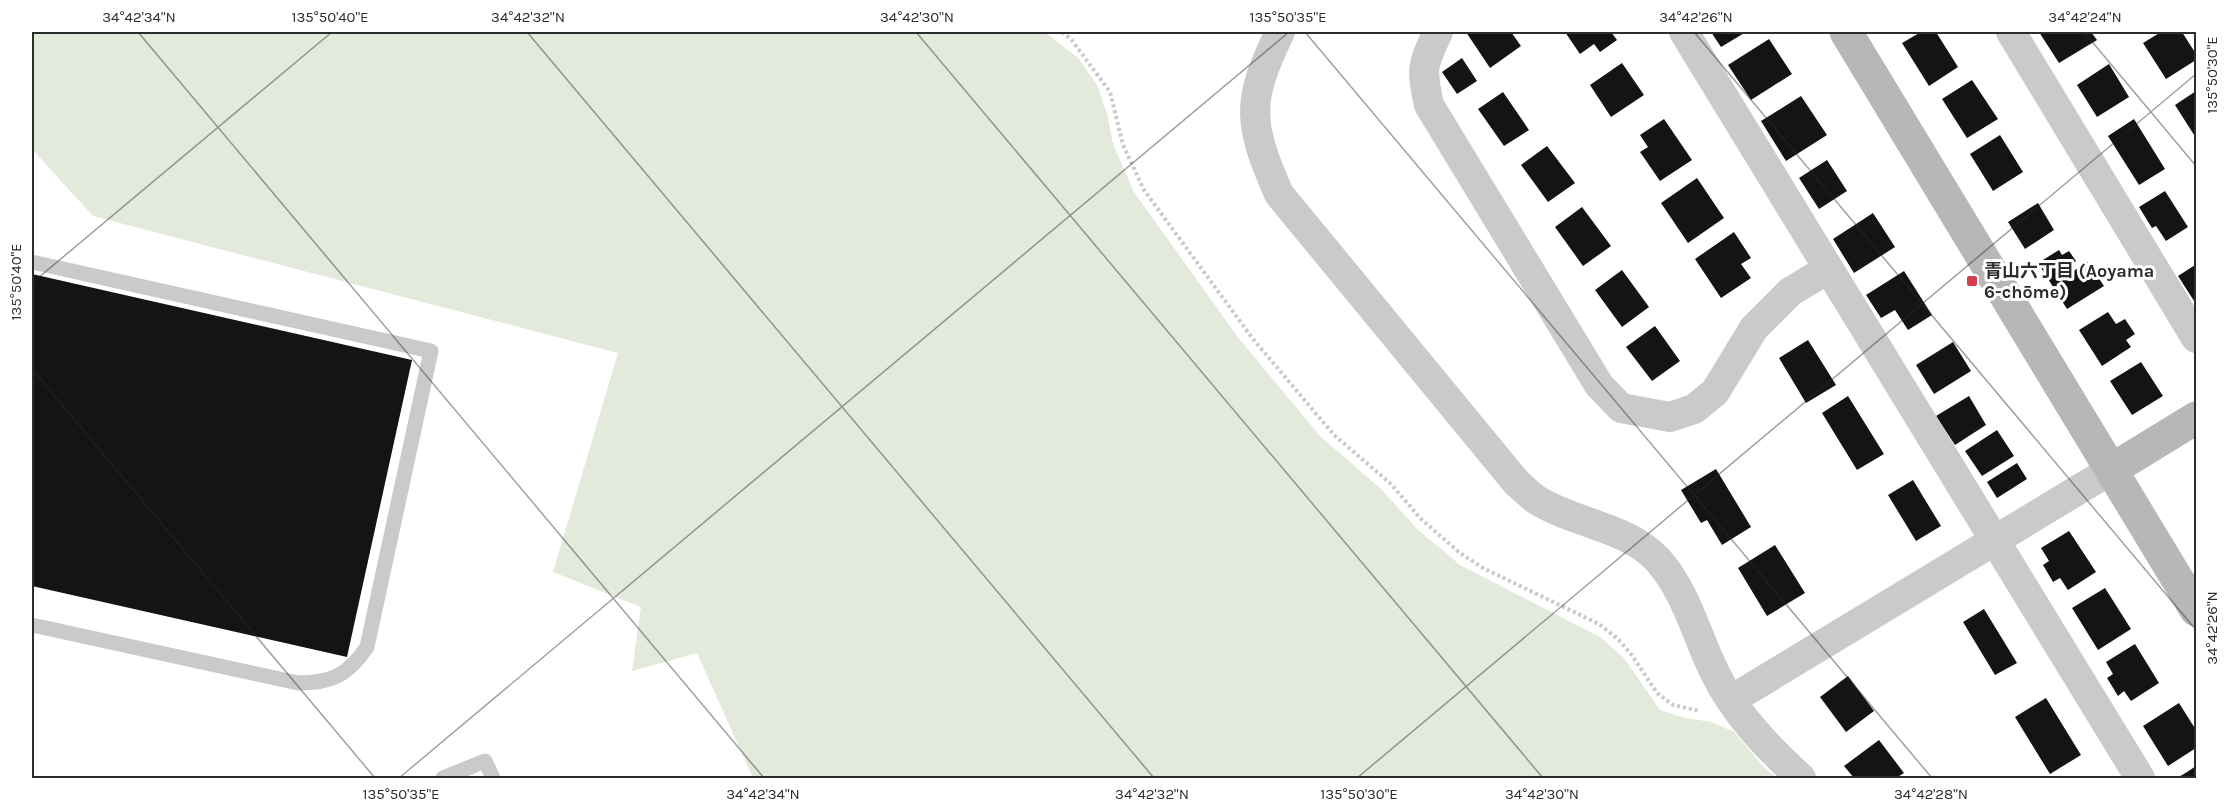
<svg xmlns="http://www.w3.org/2000/svg" width="2228" height="810" font-family="Karla,'Noto Sans JP',sans-serif">
	<style>
		.green { fill: #e3e9db }
		.building { fill: #141414 }
		.lines { fill: none; stroke-linecap: round; stroke-linejoin: round }
		.path { stroke: #cacaca; stroke-width: 4; stroke-dasharray: 3 3; stroke-linecap: butt }
		.lane { stroke: #cacaca; stroke-width: 15 }
		.street { stroke: #cacaca; stroke-width: 30 }
		.secondary { stroke: #b7b7b7; stroke-width: 33 }
		.ticks { fill: none; stroke: #2d2d2d; stroke-width: 1.5; stroke-opacity: 0.45 }
		.poi-dot { fill: #d63d50; stroke: #fff; stroke-width: 2 }
		.labels { text-anchor: middle; stroke-width: 6; stroke-linejoin: round; paint-order: stroke }
		.poi-label { font-size: 18px; font-weight: bold; fill: #2d2d2d; stroke: #fff; text-anchor: start }
		.neatline { fill: none; stroke: #2d2d2d; stroke-width: 2 }
		.ticks-label { font-size: 15px; text-anchor: middle; fill: #2d2d2d }
	</style>
	<rect width="100%" height="100%" fill="#fff"/>
	<!-- green -->
	<path class="green" d="M32,32H1045L1078,58L1097,85L1107,113L1113,144L1134,192L1237,336L1320,436L1381,489L1417,529L1460,565L1600,637L1624,658L1660,710L1685,718L1712,722L1734,732L1764,767L1777,778H753L697,653L632,671L641,607L553,572L618,353L93,216L32,149Z"/>
	<!-- building -->
	<path class="building" d="M1466,32H1511L1521,46L1490,68Z
		M1565,32H1611L1617,40L1600,52L1594,44L1580,54Z
		M1711,32H1746L1721,47Z
		M1921,32H1936L1958,67L1929,86L1902,43Z
		M2039,32H2091L2097,40L2059,63Z
		M2161,32H2182L2196,54V60L2166,79L2143,43Z
		M1769,39L1792,74L1751,100L1728,65Z
		M1462,58L1477,81L1457,94L1442,72Z
		M1622,63L1644,95L1611,117L1590,85Z
		M2109,64L2129,97L2097,117L2077,85Z
		M1972,80L1998,119L1967,138L1942,99Z
		M2196,91V138L2175,105Z
		M1503,92L1529,130L1504,146L1478,109Z
		M1801,96L1827,135L1786,161L1761,121Z
		M1664,119L1692,160L1660,181L1640,152L1648,147L1640,135Z
		M2134,119L2165,169L2139,185L2108,136Z
		M2000,135L2023,172L1993,191L1970,154Z
		M1547,146L1575,183L1548,202L1521,165Z
		M1827,160L1847,191L1819,209L1799,178Z
		M1697,178L1724,218L1688,243L1661,203Z
		M2165,191L2188,227L2166,241L2156,226L2152,228L2139,207Z
		M2038,203L2054,230L2025,249L2008,222Z
		M1582,207L1611,246L1583,266L1555,227Z
		M1873,213L1895,247L1854,273L1833,239Z
		M1734,232L1751,258L1741,264L1751,278L1721,298L1695,259Z
		M2059,250L2062,255L2069,251L2076,261L2069,266L2072,272L2088,262L2104,286L2067,309L2038,263Z
		M2195,265L2196,268V304L2178,276Z
		M1622,270L1649,307L1622,327L1595,290Z
		M1904,271L1932,315L1908,330L1895,310L1881,318L1866,295Z
		M32,274L412,360L347,657L32,586Z
		M2108,312L2116,324L2125,319L2135,334L2126,340L2131,347L2102,366L2079,330Z
		M1655,326L1680,361L1652,381L1626,347Z
		M1808,340L1836,385L1806,403L1779,358Z
		M1953,342L1971,371L1934,394L1916,365Z
		M2141,362L2163,396L2132,415L2110,381Z
		M1848,396L1884,454L1857,470L1822,413Z
		M1969,396L1986,425L1955,445L1936,416Z
		M1997,430L2014,456L1982,476L1965,451Z
		M2017,463L2027,479L1997,498L1987,482Z
		M1716,469L1751,527L1722,545L1707,520L1701,523L1681,490Z
		M1913,480L1941,526L1916,541L1888,495Z
		M2069,531L2096,572L2068,590L2060,578L2053,582L2043,565L2049,561L2041,548Z
		M1775,545L1805,593L1767,616L1738,568Z
		M2105,588L2131,629L2098,650L2072,608Z
		M1984,609L2017,663L1995,675L1963,622Z
		M2135,644L2159,683L2131,701L2124,691L2118,696L2107,678L2113,674L2106,662Z
		M1848,676L1874,711L1846,732L1820,697Z
		M2046,698L2081,755L2050,774L2015,717Z
		M2179,703L2196,730V748L2168,766L2143,726Z
		M1879,740L1904,773L1896,778H1854L1844,766Z
		M2196,766V778H2177L2187,772Z"/>
	<g class="lines">
		<!-- path -->
		<path class="path" d="M1062,32L1071,39L1110,92L1123,145L1144,190L1253,339L1334,435L1391,484L1421,519L1460,553L1483,568L1599,624L1618,639L1631,654L1657,693L1673,705L1700,711"/>
		<!-- lane -->
		<path class="lane" d="M32,262L431,351L367,647C348,675 332,683 298,683L32,625
			M443,778L485,761L493,778"/>
		<!-- street -->
		<path class="street" d="M1280,32C1246,102 1248,123 1279,194L1516,482C1523,488 1529,495 1537,500C1575,524 1626,526 1658,560C1687,593 1696,635 1715,673C1735,714 1768,748 1801,778
			M1438,32C1422,66 1421,67 1429,105L1599,385L1621,408L1670,417L1694,409L1715,392L1754,328L1790,292L1828,269
			M1684,32L2140,778
			M2011,32L2196,338
			M1731,700L2111,470"/>
		<!-- secondary -->
		<path class="secondary" d="M1846,32L2196,610
			M2111,470L2196,418"/>
	</g>
	<!-- ticks -->
	<path class="ticks" d="M138,32L764,778M527,32L1154,778M916,32L1543,778M1305,32L1932,778M1694,32L2196,630M2084,32L2196,166M32,283L332,32M32,369L375,778M399,778L1289,32M1357,778L2196,74"/>
	<!-- markers -->
	<rect class="poi-dot" x="1966" y="275" width="12" height="12" rx="3"/>
	<g class="labels">
		<!-- poi labels -->
		<g class="poi-label">
			<text x="1984" y="277">青山六丁目 (Aoyama<tspan x="1984" dy="21">6-chōme)</tspan></text>
		</g>
	</g>
	<!-- border -->
	<rect width="2228" height="810" fill="none" stroke="#ffffff" stroke-width="66"/>
	<rect x="33" y="33" width="2162" height="744" class="neatline"/>
	<g class="ticks-label">
		<text x="139" y="22">34°42'34"N</text>
		<text x="330" y="22">135°50'40"E</text>
		<text x="528" y="22">34°42'32"N</text>
		<text x="917" y="22">34°42'30"N</text>
		<text x="1288" y="22">135°50'35"E</text>
		<text x="1696" y="22">34°42'26"N</text>
		<text x="2085" y="22">34°42'24"N</text>
		<text transform="translate(2212 75) rotate(-90)" y="5">135°50'30"E</text>
		<text transform="translate(16 282) rotate(-90)" y="5">135°50'40"E</text>
		<text transform="translate(2212 628) rotate(-90)" y="5">34°42'26"N</text>
		<text x="401" y="799">135°50'35"E</text>
		<text x="763" y="799">34°42'34"N</text>
		<text x="1152" y="799">34°42'32"N</text>
		<text x="1359" y="799">135°50'30"E</text>
		<text x="1542" y="799">34°42'30"N</text>
		<text x="1931" y="799">34°42'28"N</text>
	</g>
</svg>
